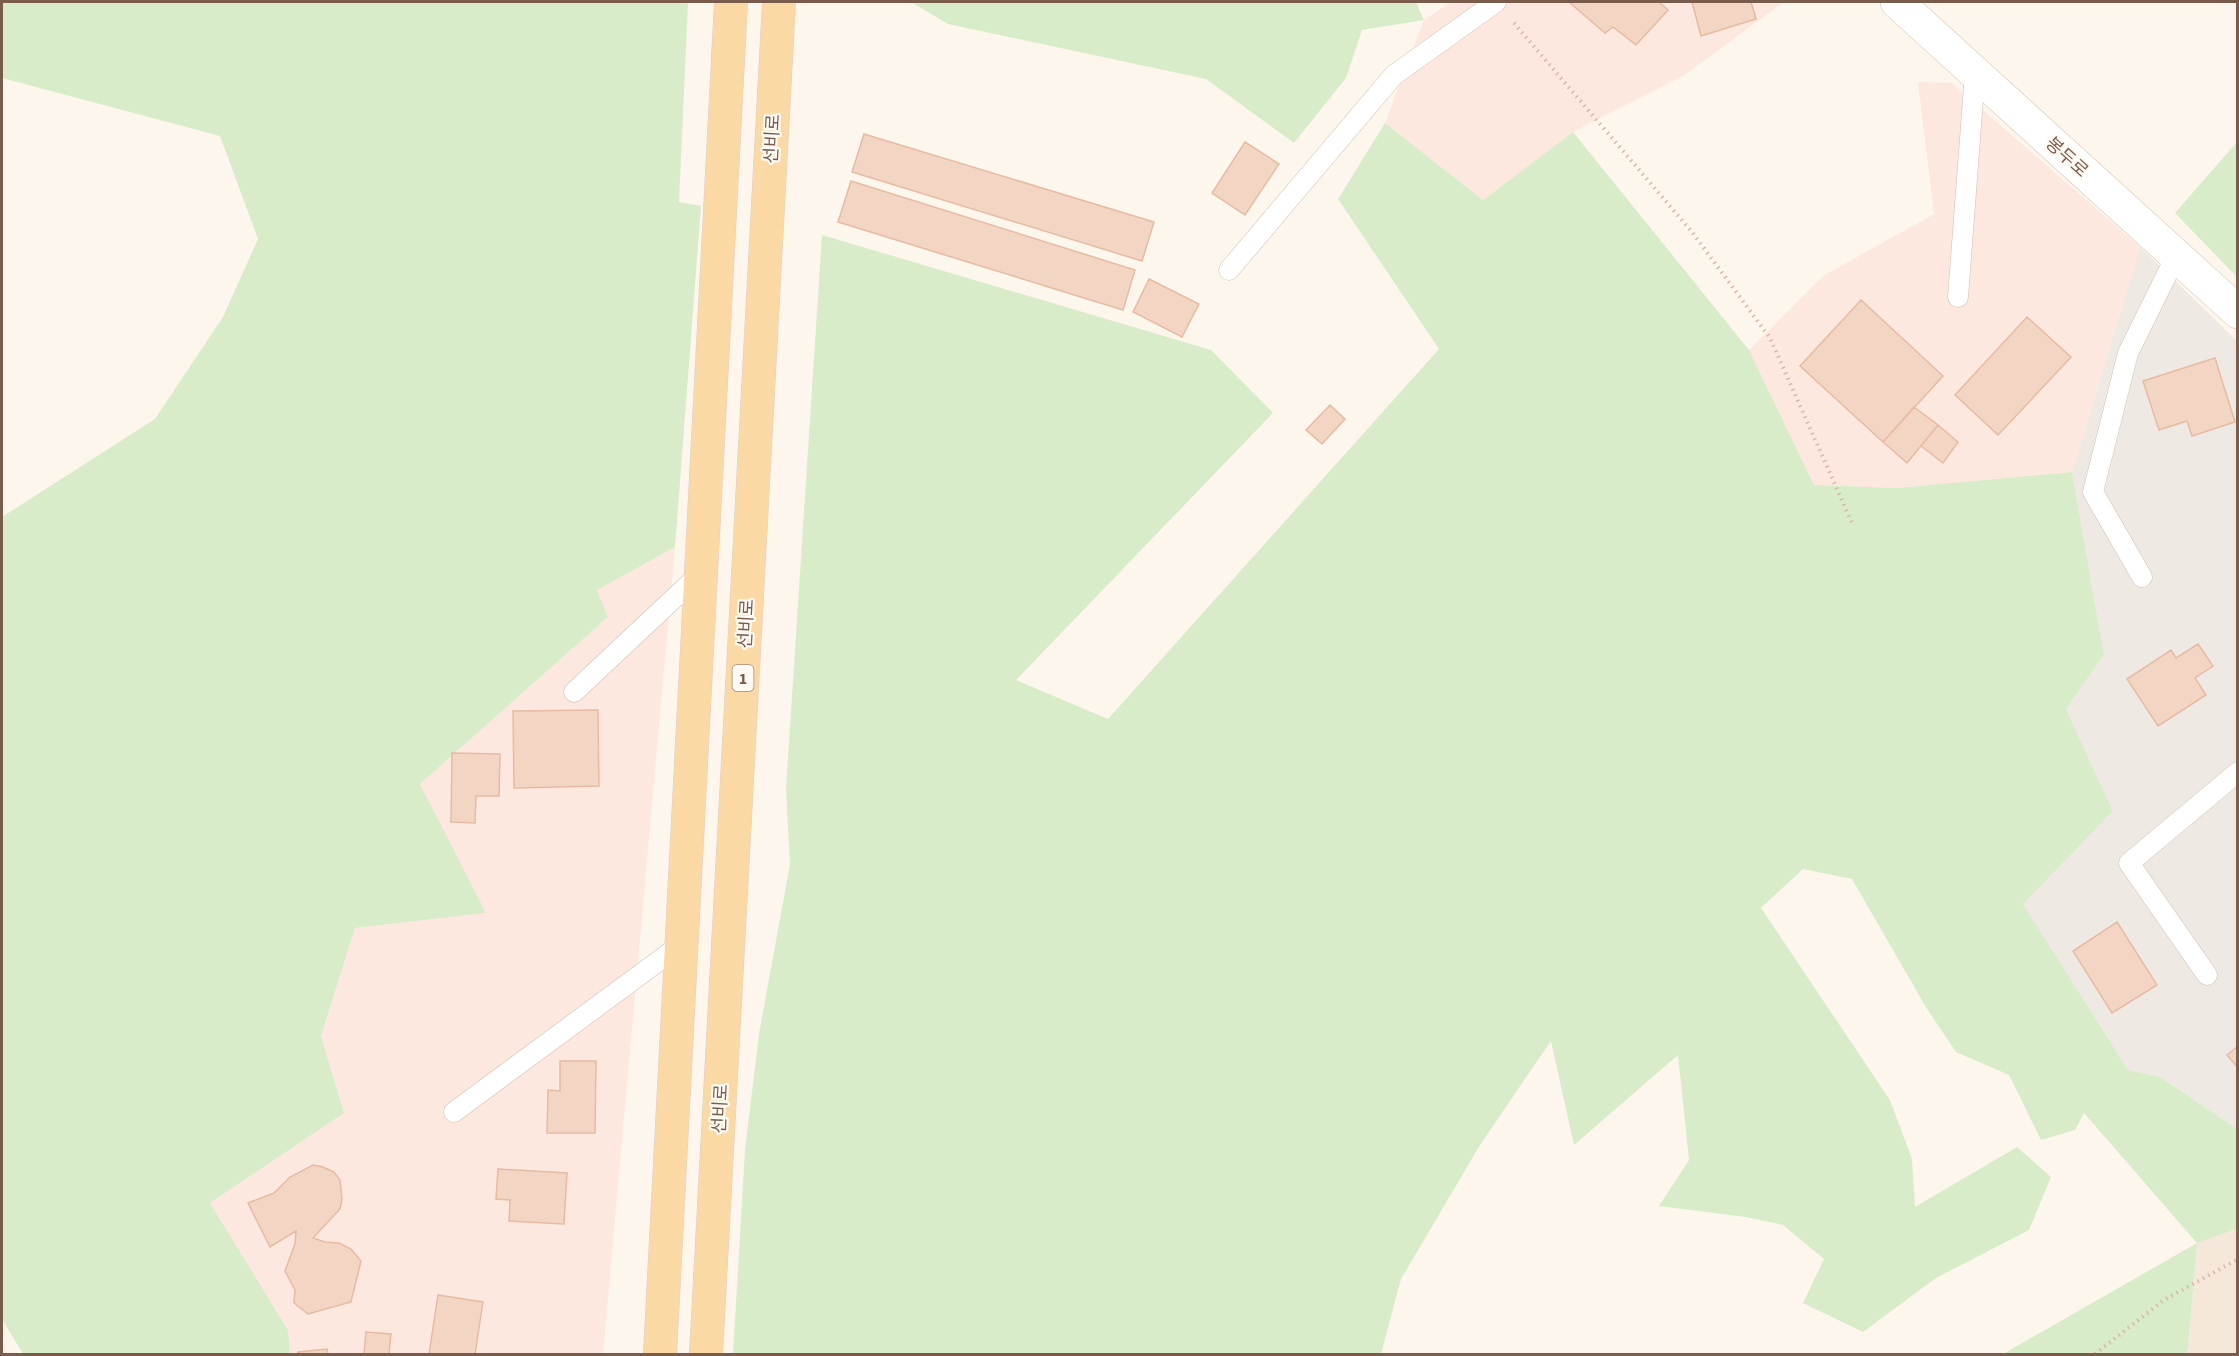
<svg xmlns="http://www.w3.org/2000/svg" width="2239" height="1356" font-family="'Source Sans 3','Noto Sans KR',sans-serif">
	<style>
		.residential { fill: #f5e8da }
		.commercial { fill: #fde8e0 }
		.industrial { fill: #efe9e4 }
		.green { fill: #d8ecc9 }
		.building { fill: #f3d5c3; stroke: #e6bba3; stroke-width: 1.5 }
		.lines { fill: none; stroke-linecap: round; stroke-linejoin: round }
		.lane-casing { stroke: #d1beb0; stroke-width: 21 }
		.secondary-casing { stroke: #d6c0b0; stroke-width: 34 }
		.primary-casing { stroke: #dad1cd; stroke-width: 34 }
		.path { stroke: #d9b8a5; stroke-width: 4; stroke-dasharray: 1.5 4.5; stroke-linecap: butt }
		.lane { stroke: #fff; stroke-width: 20 }
		.secondary { stroke: #fff; stroke-width: 33 }
		.primary { stroke: #fbd9a5; stroke-width: 33 }
		.labels { text-anchor: middle; stroke-width: 4.5; stroke-linejoin: round; paint-order: stroke }
		.shield { fill: #fffaf3; stroke: #a28b7f; stroke-width: 1.5 }
		.shield-label { font-size: 16px; font-weight: bold; fill: #7a5c4d }
		.street-label { font-size: 18px; fill: #7a5c4d; stroke: #fffaf3 }
	</style>
	<rect width="100%" height="100%" fill="#fdf6ec"/>
	<!-- residential -->
	<path class="residential" d="M2237,1229V1354H2186L2188,1347L2197,1243Z"/>
	<!-- commercial -->
	<path class="commercial" d="M1451,2H1784L1683,76L1573,132L1483,200L1385,123L1424,20Z
		M1918,82L1952,83L2140,247L2072,472L1897,488L1814,485L1749,350L1823,276L1934,214Z
		M675,547L603,1354H290L288,1330L209,1203L344,1113L321,1036L355,928L485,913L420,784L608,617L596,590Z"/>
	<!-- industrial -->
	<path class="industrial" d="M2140,247L2237,341V1129L2160,1077L2128,1070L2022,904L2113,811L2066,709L2104,655L2072,472Z"/>
	<!-- green -->
	<path class="green" d="M2,2H688L679,202L701,206L675,547L597,590L608,617L420,784L486,913L355,928L321,1036L344,1113L210,1203L288,1330L290,1354H23L2,1319V517L155,419L223,317L258,239L220,136L2,78Z
		M911,2H1416L1424,20L1362,30L1346,78L1294,143L1206,79L948,24Z
		M1385,123L1483,200L1573,132L1749,350L1814,485L1897,488L2072,472L2104,655L2066,709L2113,811L2023,904L2128,1070L2160,1077L2237,1129V1229L2197,1243L2188,1347L2186,1354H2003L2197,1243L2084,1113L2075,1130L2041,1140L2009,1075L1956,1052L1927,1009L1852,879L1803,869L1761,908L1890,1100L1912,1159L1915,1207L2017,1147L2051,1177L2029,1230L1936,1278L1863,1332L1803,1303L1824,1259L1783,1225L1746,1217L1659,1206L1689,1160L1678,1055L1574,1145L1551,1041L1480,1145L1401,1279L1381,1354H733L745,1150L759,1034L790,864L786,789L822,235L1211,350L1273,413L1016,680L1108,719L1439,349L1338,199Z
		M2237,142V277L2175,213Z"/>
	<!-- building -->
	<path class="building" d="M1569,2H1659L1668,10L1636,45L1613,27L1605,33Z
		M1692,2H1751L1756,19L1701,36Z
		M864,134L1154,222L1142,261L852,172Z
		M1245,142L1279,164L1245,215L1212,193Z
		M851,181L1135,270L1123,310L838,222Z
		M1149,279L1199,304L1182,337L1133,312Z
		M1861,300L1943,376L1883,442L1800,366Z
		M2027,317L2071,357L1998,435L1955,395Z
		M2215,358L2235,422L2192,436L2187,421L2159,430L2143,381Z
		M1330,405L1345,419L1322,444L1306,430Z
		M1914,407L1938,425L1907,463L1883,442Z
		M1938,425L1958,442L1943,463L1921,446Z
		M2198,644L2213,666L2195,678L2206,695L2158,726L2127,679L2171,650L2176,658Z
		M598,710L599,786L514,788L513,711Z
		M452,753L500,754L499,796H476L475,823L451,822Z
		M2117,922L2157,985L2112,1013L2073,951Z
		M2238,1046V1068L2227,1055Z
		M560,1061H596L595,1133H547L548,1090L560,1091Z
		M313,1165L323,1167L334,1172L340,1180L342,1199L340,1209L313,1238L325,1242L339,1243L351,1249L361,1261L351,1302L308,1314L294,1303L295,1290L285,1271L295,1244L296,1231L270,1247L248,1203L274,1193L290,1177Z
		M498,1169L567,1173L564,1224L509,1221L510,1200L496,1199Z
		M438,1295L483,1302L475,1354H429Z
		M366,1332L391,1334L389,1354H364Z
		M327,1349L328,1354H298V1352Z"/>
	<g class="lines">
		<!-- lane casing -->
		<g class="lane-casing">
			<path id="lane" d="M1229,270L1394,75L1496,2
				M1958,297L1975,73
				M2142,577L2093,492L2128,353L2176,256
				M574,692L702,572
				M2207,975L2129,863L2238,772
				M454,1112L683,943"/>
		</g>
		<!-- secondary casing -->
		<g class="secondary-casing">
			<path id="secondary" d="M1897,2L2238,312"/>
		</g>
		<!-- primary casing -->
		<g class="primary-casing">
			<path id="primary" d="M660,1354L731,2
				M706,1354L779,2"/>
		</g>
		<!-- path -->
		<path class="path" d="M1514,23L1692,232L1770,338L1852,523
			M2095,1354L2164,1300L2238,1259"/>
		<!-- lane -->
		<use href="#lane" class="lane"/>
		<!-- secondary -->
		<use href="#secondary" class="secondary"/>
		<!-- primary -->
		<use href="#primary" class="primary"/>
	</g>
	<g class="labels">
		<!-- shield labels -->
		<rect class="shield" x="732.5" y="665" width="21" height="26" rx="4.5"/>
		<g class="shield-label">
			<text x="743" y="684">1</text>
		</g>
		<!-- street labels -->
		<g class="street-label">
			<text transform="translate(772 139) rotate(-87)" y="6">선비로</text>
			<text transform="translate(2067 157) rotate(42)" y="6">봉두로</text>
			<text transform="translate(746 624) rotate(-87)" y="6">선비로</text>
			<text transform="translate(720 1109) rotate(-87)" y="6">선비로</text>
		</g>
	</g>
	<!-- border -->
	<rect width="2239" height="1356" fill="none" stroke="#7a5c4d" stroke-width="6"/>
</svg>
